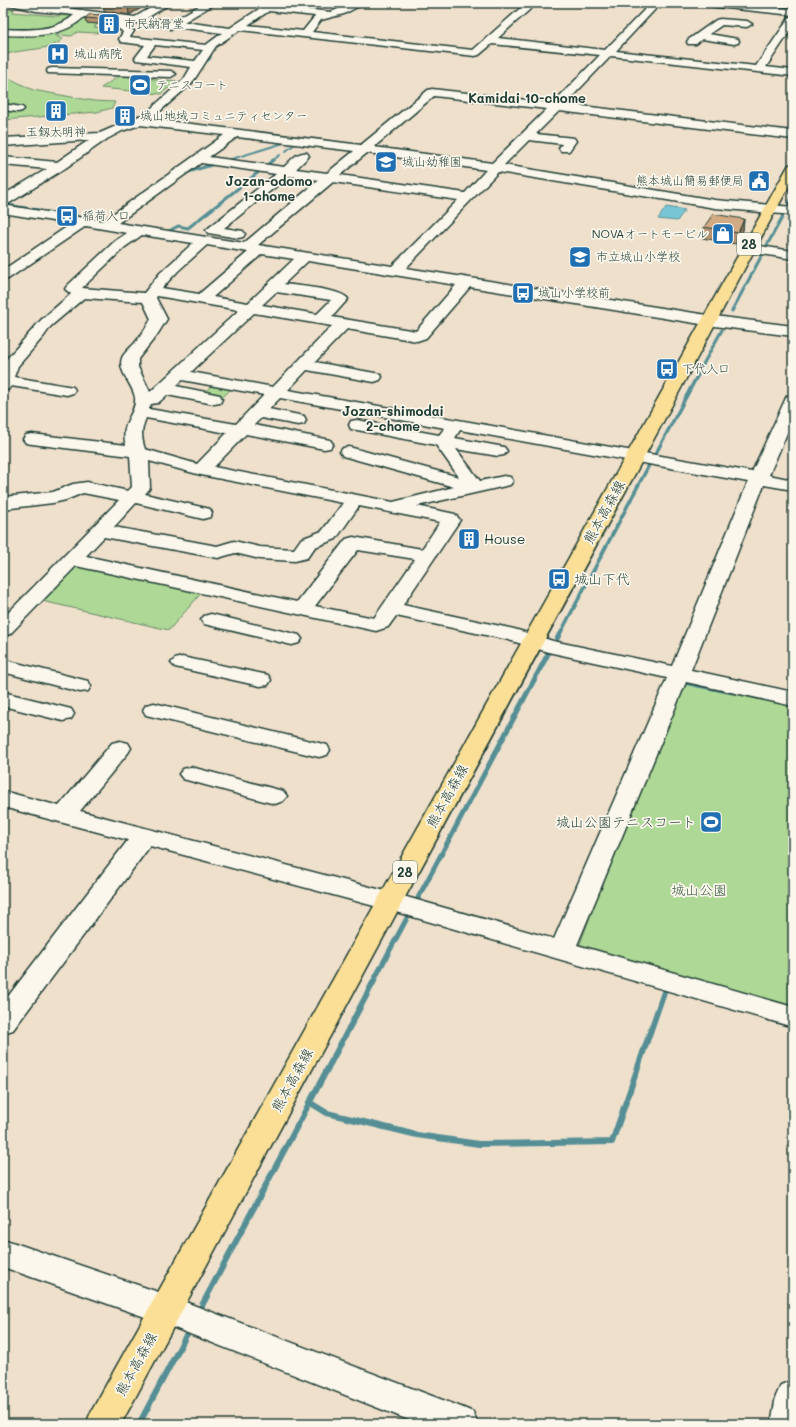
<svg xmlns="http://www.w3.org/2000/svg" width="796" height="1427" font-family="Mali,'Klee One',sans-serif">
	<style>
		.green { fill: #add896; stroke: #668a65 }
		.water { fill: #78c6d5; stroke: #548f95 }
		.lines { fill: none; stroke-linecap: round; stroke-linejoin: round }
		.stream-far4 { stroke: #548f95; stroke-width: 2 }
		.stream-far3 { stroke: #548f95; stroke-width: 3 }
		.stream-far2 { stroke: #548f95; stroke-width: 3.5 }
		.stream-far1 { stroke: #548f95; stroke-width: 5 }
		.stream { stroke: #548f95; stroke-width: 6 }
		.minor-casing { stroke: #1f3d34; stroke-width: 3 }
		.major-casing { stroke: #1f3d34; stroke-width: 3 }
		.minor { fill: #fbf7ec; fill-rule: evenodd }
		.major { fill: #fbdf96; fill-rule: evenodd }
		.wall { fill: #b59271; stroke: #1f3d34 }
		.shaded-wall { fill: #93775c; stroke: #1f3d34 }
		.building { fill: #d2aa83; stroke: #1f3d34 }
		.labels { text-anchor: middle; stroke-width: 3.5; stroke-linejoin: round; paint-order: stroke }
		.far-poi-label { font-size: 12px; fill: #1f3d34; stroke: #fbf7ec; text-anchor: start }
		.far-neighbourhood-label { font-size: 13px; font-weight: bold; fill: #1f3d34; stroke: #fbf7ec }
		.shield { fill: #fbf7ec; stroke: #61756b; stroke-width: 1 }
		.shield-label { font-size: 13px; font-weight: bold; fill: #1f3d34 }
		.street-label { font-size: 14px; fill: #1f3d34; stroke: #fbf7ec }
		.poi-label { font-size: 14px; fill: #1f3d34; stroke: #fbf7ec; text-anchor: start }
		.park-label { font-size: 14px; fill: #3b5c48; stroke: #fbf7ec }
	</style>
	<rect width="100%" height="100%" fill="#efe0cc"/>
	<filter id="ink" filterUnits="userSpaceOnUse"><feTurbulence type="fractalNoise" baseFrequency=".025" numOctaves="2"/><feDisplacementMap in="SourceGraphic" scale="8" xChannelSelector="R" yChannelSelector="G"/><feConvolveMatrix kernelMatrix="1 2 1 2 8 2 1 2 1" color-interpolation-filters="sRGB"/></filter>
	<g filter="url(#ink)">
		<!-- green -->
		<path class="green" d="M3,9H14L13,12L55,16L84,15L98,17L87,23L98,24L94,27L103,28L97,33L77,32L72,36L57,35L60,29L55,31L56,36L63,39C48,53 21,47 3,56Z
			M3,75L33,90L94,101L115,102L112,108L97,112L3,120Z
			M119,76L177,81L161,94L101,88Z
			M214,383L233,387L222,398L202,395Z
			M77,564L203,591L169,630L42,601Z
			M679,674L793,699V1013L576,955Z"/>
		<!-- water -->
		<path class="water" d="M666,207L685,210L677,221L658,219Z"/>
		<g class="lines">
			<!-- stream-far4 -->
			<path class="stream-far4" d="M206,62L210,59L213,48
				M286,151L296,143
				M225,161L290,141
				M272,161L280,155"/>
			<!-- stream-far3 -->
			<path class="stream-far3" d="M225,161L228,160
				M266,166L273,160
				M185,173L218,163
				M7,205L39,210
				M787,208L793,196
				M47,212L104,221
				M117,223L139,227
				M164,231H169L178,226L188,228L260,171
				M766,247L784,214
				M732,311L763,253
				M701,368L722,330"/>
			<!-- stream-far2 -->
			<path class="stream-far2" d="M655,455L702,367
				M559,636L649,465"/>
			<!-- stream-far1 -->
			<path class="stream-far1" d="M557,639L559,635
				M682,684L683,682L733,692
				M418,898L549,652
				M373,982L407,918"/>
			<!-- stream -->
			<path class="stream" d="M309,1102L327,1113L417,1135L479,1144L612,1142L664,992
				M198,1313L374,981
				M139,1424L190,1328"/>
			<!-- minor casing -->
			<g class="minor-casing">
				<path id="minor" d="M9,3H27L135,17L159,3H171L147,18L172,21L204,3H216L184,22L230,28L268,3H280L277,6L331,12L352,3H365L344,14L321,20L312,32L473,50L526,3H537L498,38L605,50L651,3H661L616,51L756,66L789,18L793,17V27L766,67L793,70V76L611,56L565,104L793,131V139L559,111L536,134L574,138L576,141L569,151H561L559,148L562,144L529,140L504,165L715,200L793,207V215L715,208L498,172L406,268L707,315L793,326V336L707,325L470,287L426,338L417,341L347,329L315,362L380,374L382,377L380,380L374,382L307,370L288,390L752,472L785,400L787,396L793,395V419L769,475L793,480V490L764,485L691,670L793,692V706L686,682L577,945L793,1007V1027L389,910L150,846L13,1030L3,1033V1003L128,840L3,807V791L59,806L112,743L120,741L128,743L131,748L128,753L80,811L389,892L554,939L667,678L548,652L509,640L396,616L388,627L376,631L76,566L10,634L3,636V618L119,500L83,493L66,500L53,503L3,509V497L53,492L73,484L87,482L128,491L132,487L130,456L32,444L26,443L23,439L26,435L32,434L126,445C119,423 137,413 135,398C134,386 117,371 122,358C124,353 130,348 134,344C141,336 146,328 151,319L143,302L84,298L51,326L44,336L18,366L14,377L73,387L75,390L73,393L67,395L11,386L9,389L3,391V364L4,362L41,320L71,294L65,289L67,286L115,241L127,233L86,226L8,279L3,280V270L71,224L3,213V205L103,221L224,135L140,125L122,131L107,139L64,169L8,204L3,205V195L47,169L3,165V157L57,162L89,140L3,146V138L100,133L146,113L184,79L191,67L136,60L135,58L145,45L121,42L119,39L123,32L113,24L117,20L84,17C63,38 31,36 3,35V29C27,30 55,32 74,15L36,11L11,5ZM269,11L315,16L303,31L248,25ZM128,22L165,26L170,29L175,27L222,33L206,45L130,37L134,31L125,24ZM240,30L475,56L479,55L492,44L600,55L553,103L432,89L428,90L361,145L151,119L192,83L216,46ZM155,45L203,50L195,61L147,56ZM434,96L547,109L492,163L374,147ZM237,137L354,151L327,173L296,169L309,156L307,153C297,151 291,161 284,167L209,157ZM367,153L486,170L465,193L340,175ZM201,163L276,174L206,230L208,233L238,238L243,237L245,234L243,231L224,228L289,176L319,180L244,243L118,223ZM333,182L458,200L392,266L258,245ZM142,235L193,243L160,273L144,293L82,288L125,247ZM207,245L248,252L199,294L162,288L178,271ZM262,254L294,259L248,303L213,297ZM308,261L456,285L416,331L332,317L348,299C342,289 297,286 284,284ZM276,292L331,300L317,314L262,305ZM157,296L239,310L150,392L138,367V359L157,335L167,319L156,298ZM254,313L332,326L273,387L191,372ZM182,380L264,395L236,424L149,409L151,404L158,403L167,395L214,404L220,403L222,399L220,395L176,386ZM280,398L445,428L439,435L357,420L351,421L349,425L351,429L357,430L436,445L459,477L349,447L343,448L340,452L343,456L454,487L393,502L214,467L246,434L324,449L330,448L333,444L330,440L254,425L261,418L298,425L304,424L306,420L304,416L269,409ZM146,418L227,433L197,464L145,449C141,437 141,430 146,418ZM460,430L748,482L672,666L553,641L514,629L403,605L460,520L455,514L417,506L510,485L513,481L510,477L504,476L480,481L456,449L498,456L504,455L507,451L504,447L455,438ZM149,461L201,475L343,503L322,531L301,539L294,549L260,547L234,541L217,546L114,527L136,503L203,519L210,517L212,513L210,509L145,494L150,488ZM359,506L440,522L422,549L353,537L346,539L297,602L86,556L104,537L218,558L235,553L260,559L295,561L307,558L315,547L336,539ZM358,550L415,559L374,618L315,606Z
					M702,3H735L793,9V15L707,6Z
					M720,19L747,21L752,24L747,27L722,25L709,34L738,39L739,41L738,43L734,44L702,39L696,44H688L687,42L688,40L716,20Z
					M52,68L171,71L176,74L171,77L48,73L47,71L48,69Z
					M3,104L22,107L24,109L22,111L18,112L3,110Z
					M747,244L793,251V259L742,251L740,248L742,245Z
					M211,614L299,635L302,639L299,643L292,645L204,624L201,620L204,616Z
					M182,657L268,675L271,680L268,685L260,686L175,667L171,663L175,659Z
					M9,661L88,681L91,686L88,691L80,692L3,672V662Z
					M3,692L71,709L74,714L71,719L63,721L3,706Z
					M154,703L327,745L330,750L327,755L319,757L146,715L143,710L146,705Z
					M191,767L283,791L287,796L283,801L275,804L183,779L179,774L183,769Z
					M3,1239L167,1295L461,1407L473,1412L478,1424H419L162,1323L3,1267Z
					M793,1380V1424H771L776,1396L781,1385Z"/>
			</g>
			<!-- major casing -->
			<g class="major-casing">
				<path id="major" d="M793,164V179C741,273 693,367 642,461C467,781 294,1103 121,1424H86L91,1412L787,168L789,165Z"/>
			</g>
			<!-- minor -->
			<use href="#minor" class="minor"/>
			<!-- major -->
			<use href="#major" class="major"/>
		</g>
		<!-- wall -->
		<path class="wall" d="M102,3H157L150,6H145L129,15L104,11L103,3Z
			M113,16L114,21L112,25L86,23L85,18Z
			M744,219L743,230L736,244L702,238L704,227Z"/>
		<!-- shaded-wall -->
		<path class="shaded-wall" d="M128,3H145V6L129,15Z
			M150,3H157L150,6Z
			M113,16L114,21L112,25L111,20Z
			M744,219L743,230L736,244L738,233Z"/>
		<!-- building -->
		<path class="building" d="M90,14L113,16L111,20L85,18Z
			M713,214L744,219L738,233L704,227Z"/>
	</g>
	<!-- icons -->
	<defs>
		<g id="building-square" transform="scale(1.15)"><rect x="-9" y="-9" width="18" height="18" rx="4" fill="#1f6fb2" stroke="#fbf7ec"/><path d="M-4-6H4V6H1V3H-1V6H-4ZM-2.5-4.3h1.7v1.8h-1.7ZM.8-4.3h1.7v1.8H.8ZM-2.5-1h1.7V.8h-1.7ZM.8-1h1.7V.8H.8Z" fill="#fff"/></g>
		<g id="hospital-square" transform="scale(1.15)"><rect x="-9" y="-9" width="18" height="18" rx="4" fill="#1f6fb2" stroke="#fbf7ec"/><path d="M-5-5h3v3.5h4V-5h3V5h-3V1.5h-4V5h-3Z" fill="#fff"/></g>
		<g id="stadium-square" transform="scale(1.15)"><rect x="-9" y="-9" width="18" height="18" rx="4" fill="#1f6fb2" stroke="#fbf7ec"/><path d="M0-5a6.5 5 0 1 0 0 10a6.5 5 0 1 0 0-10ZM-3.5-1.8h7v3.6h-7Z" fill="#fff"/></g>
		<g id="school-square" transform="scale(1.15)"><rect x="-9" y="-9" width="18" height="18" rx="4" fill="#1f6fb2" stroke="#fbf7ec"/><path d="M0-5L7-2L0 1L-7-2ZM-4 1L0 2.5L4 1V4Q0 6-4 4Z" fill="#fff"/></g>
		<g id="civic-square" transform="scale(1.15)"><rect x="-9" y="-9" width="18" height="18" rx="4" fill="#1f6fb2" stroke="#fbf7ec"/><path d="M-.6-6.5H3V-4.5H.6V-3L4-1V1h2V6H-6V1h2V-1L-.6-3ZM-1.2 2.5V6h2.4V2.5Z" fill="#fff"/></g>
		<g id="bus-square" transform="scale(1.15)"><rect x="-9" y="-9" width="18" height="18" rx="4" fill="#1f6fb2" stroke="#fbf7ec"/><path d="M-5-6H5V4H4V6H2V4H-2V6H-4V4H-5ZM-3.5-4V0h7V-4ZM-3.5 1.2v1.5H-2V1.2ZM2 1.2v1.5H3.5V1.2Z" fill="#fff"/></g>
		<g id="shop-square" transform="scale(1.15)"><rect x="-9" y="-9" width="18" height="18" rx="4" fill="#1f6fb2" stroke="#fbf7ec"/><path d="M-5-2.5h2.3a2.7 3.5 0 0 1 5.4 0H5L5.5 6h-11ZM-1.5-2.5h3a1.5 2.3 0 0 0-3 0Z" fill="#fff"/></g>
	</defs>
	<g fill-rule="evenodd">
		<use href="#building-square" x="109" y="24"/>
		<use href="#hospital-square" x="58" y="54"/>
		<use href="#stadium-square" x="140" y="85"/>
		<use href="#building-square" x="56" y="111"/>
		<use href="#building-square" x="125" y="116"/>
		<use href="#school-square" x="386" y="162"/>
		<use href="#civic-square" x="759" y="181"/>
		<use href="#bus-square" x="67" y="216"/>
		<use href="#shop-square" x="723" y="234"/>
		<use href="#school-square" x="580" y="257"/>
		<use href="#bus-square" x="523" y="293"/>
		<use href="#bus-square" x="667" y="369"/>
		<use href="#building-square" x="469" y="539"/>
		<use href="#bus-square" x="559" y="579"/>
		<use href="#stadium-square" x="711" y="822"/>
	</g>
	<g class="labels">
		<!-- far-poi labels -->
		<g class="far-poi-label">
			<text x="124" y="28">市民納骨堂</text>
			<text x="74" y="58">城山病院</text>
			<text x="156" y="89">テニスコート</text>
			<text x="140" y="120">城山地域コミュニティセンター</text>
			<text x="56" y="136" text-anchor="middle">玉釼大明神</text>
			<text x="402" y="166">城山幼稚園</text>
			<text x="744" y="185" text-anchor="end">熊本城山簡易郵便局</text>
			<text x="82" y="220">稲荷入口</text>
			<text x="708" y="238" text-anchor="end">NOVAオートモービル</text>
			<text x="596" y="261">市立城山小学校</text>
			<text x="538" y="297">城山小学校前</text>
			<text x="682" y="373">下代入口</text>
		</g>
		<!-- far-neighbourhood labels -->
		<g class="far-neighbourhood-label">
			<text x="527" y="103">Kamidai 10-chome</text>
			<text x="269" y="186">Jozan-odomo<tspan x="269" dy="15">1-chome</tspan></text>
			<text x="393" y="416">Jozan-shimodai<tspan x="393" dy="15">2-chome</tspan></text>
		</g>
		<!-- shield labels -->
		<g class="shield">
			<rect x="737" y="233" width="24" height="22" rx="3"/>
			<rect x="393" y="861" width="24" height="22" rx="3"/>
		</g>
		<g class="shield-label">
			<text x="749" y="249">28</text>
			<text x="405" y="877">28</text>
		</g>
		<!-- street labels -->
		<g class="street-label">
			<text transform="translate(604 512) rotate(-61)" y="5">熊本高森線</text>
			<text transform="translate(447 796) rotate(-61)" y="5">熊本高森線</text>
			<text transform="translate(292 1080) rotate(-61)" y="5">熊本高森線</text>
			<text transform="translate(136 1364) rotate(-61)" y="5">熊本高森線</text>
		</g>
		<!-- poi labels -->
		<g class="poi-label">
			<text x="484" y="544">House</text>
			<text x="574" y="584">城山下代</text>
			<text x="696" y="827" text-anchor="end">城山公園テニスコート</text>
		</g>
		<!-- park labels -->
		<g class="park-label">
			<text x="699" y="895">城山公園</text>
		</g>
	</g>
	<!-- margin -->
	<rect width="796" height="1427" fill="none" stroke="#fbf7ec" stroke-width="16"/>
	<rect x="8" y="8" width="780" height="1411" fill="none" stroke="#1f3d34" stroke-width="1.5" filter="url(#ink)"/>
</svg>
